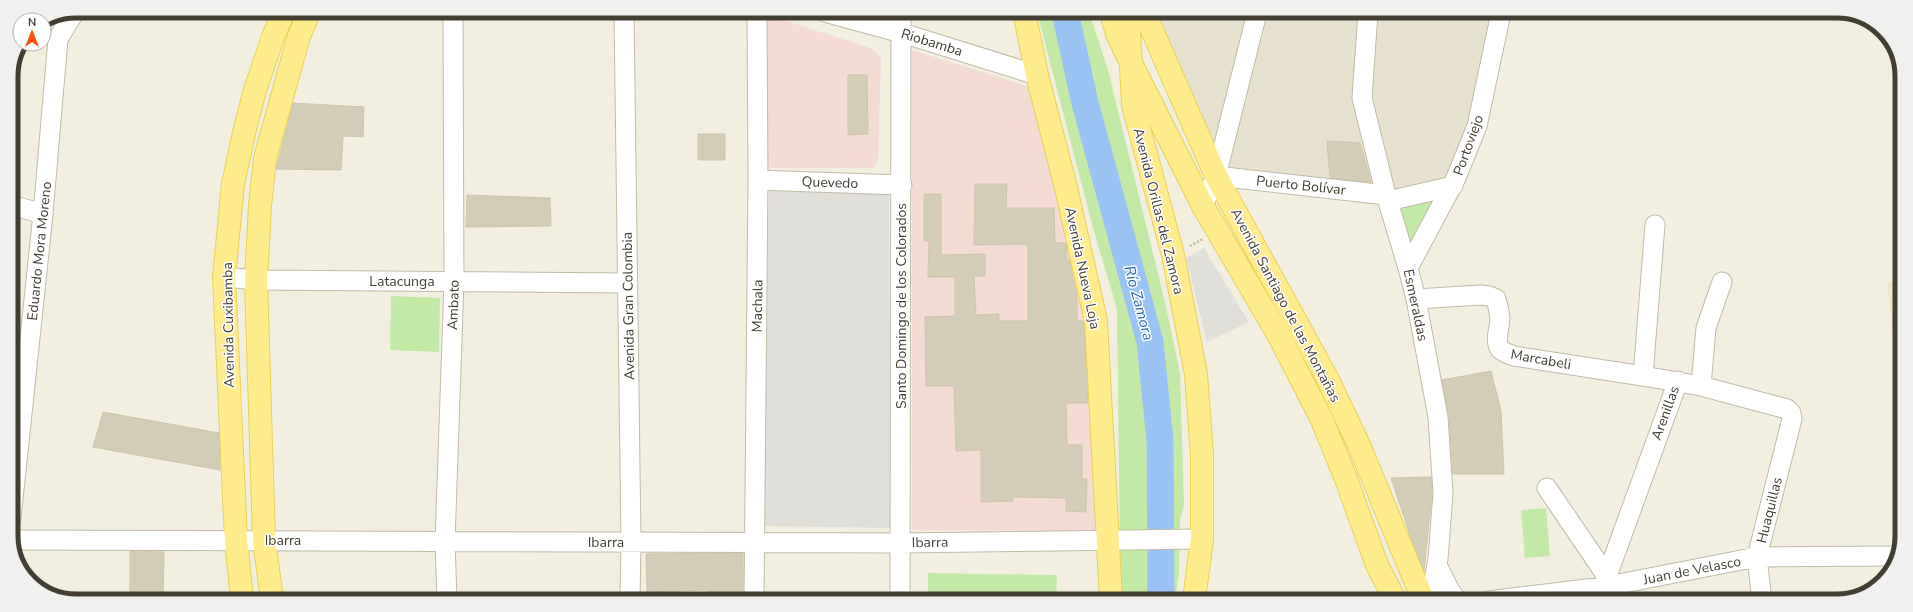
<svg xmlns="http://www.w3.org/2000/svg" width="1913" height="612" font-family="'Nunito Sans',sans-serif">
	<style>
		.residential { fill: #e6e2cf }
		.education { fill: #ece7ca }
		.medical { fill: #f4dbd3 }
		.green { fill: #c3e9a6 }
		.parking { fill: #e1dfda }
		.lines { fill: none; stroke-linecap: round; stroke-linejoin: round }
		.river { stroke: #98c3f4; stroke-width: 27 }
		.building { fill: #d3ccb6; stroke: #cfc5a9 }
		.minor-casing { stroke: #c0bba6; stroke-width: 21 }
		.major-casing { stroke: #ead057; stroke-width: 24 }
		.path { stroke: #c0b694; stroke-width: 2.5; stroke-dasharray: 2 2; stroke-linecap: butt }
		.minor { stroke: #fff; stroke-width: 19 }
		.major { stroke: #ffec8d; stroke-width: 22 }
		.labels { text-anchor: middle; stroke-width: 3; stroke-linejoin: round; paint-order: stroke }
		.street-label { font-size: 14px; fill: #433e32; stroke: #fff }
		.water-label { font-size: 15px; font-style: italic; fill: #2667b4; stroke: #fff }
		.rim { fill: none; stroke: #433e32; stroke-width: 5 }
	</style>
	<rect width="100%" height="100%" fill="#f2efe1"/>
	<!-- residential -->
	<path class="residential" d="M1152,12L1509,13L1463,181L1375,202L1231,186Z"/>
	<!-- education -->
	<path class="education" d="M1887,282H1901L1900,382L1896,369Z"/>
	<!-- medical -->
	<path class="medical" d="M771,16L873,49L881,59L878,161L873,168H771L765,163V21Z
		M912,50L1036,89L1087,302L1101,531L912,530Z"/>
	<!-- green -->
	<path class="green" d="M1037,12H1089L1108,70L1164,298L1180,373L1184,505L1180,520L1179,575L1175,600H1117L1120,548L1117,309L1093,228Z
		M1453,186L1408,268L1388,201Z
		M391,296L440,298L439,352L390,350Z
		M1546,508L1550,556L1525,558L1521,510Z
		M928,573L1057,575L1056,600H928Z"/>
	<!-- parking -->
	<path class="parking" d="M769,191L889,194L890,528L763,526Z
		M1204,248L1249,322L1207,342L1186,258Z"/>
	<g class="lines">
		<!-- river -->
		<path class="river" d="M1065,12L1085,103L1150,342L1160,441L1161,600"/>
	</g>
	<!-- building -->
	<path class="building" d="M848,75H867L868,134L848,135Z
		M293,103L364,107L363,137L343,136L341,170L276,169Z
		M698,134H725V160H698Z
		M1327,141L1360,143L1371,182L1330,178Z
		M975,184H1007L1006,208H1054L1055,243H1066L1067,260H1069L1077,296V321H1083L1084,323L1088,403H1066L1067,445H1082V479H1087L1086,512L1066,511V498L1013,497V501L981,502V450L956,451L954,386H926L925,317L955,316V277H928L929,241H924V194H941V255L985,254V276H974L976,315L999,314V321H1028V244L974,245Z
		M467,195L550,198L551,226L466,227Z
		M1491,371L1501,411L1504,474H1453L1449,416L1442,380Z
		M103,412L219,433L220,470L93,447Z
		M1431,477L1432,493L1424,571L1412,541L1391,478Z
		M130,551L164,552L163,599H130Z
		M743,553V600H708V590L647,592L646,554Z"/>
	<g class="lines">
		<!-- minor casing -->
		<g class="minor-casing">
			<path id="minor" d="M624,12L631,542L630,599
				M825,12L902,33L1037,75
				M1368,13L1362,98L1386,195L1408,268L1416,299L1438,417L1443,493L1438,559L1430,600
				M1216,176L1386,195
				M758,180L902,185
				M1388,201L1453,186
				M11,205L43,214
				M1203,206L1216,176L1257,13
				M1655,225L1643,376L1701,386L1787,409L1791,413L1792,419L1757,557L1762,601
				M1408,268L1456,178L1477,126L1501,13
				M224,277L256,280L628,283
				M1416,299L1481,295L1489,296L1496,299C1498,305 1499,312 1500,318C1500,327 1494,341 1500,349C1504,353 1509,354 1514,356L1643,376
				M1701,386L1706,328L1722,282
				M1547,488L1606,575
				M11,518L43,214L58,39L75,11
				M11,540L899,543L1202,539
				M1437,565L1450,591L1458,601
				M1603,587L1678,381
				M447,599L445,542L454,282L453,11
				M754,600L758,180L757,12
				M900,600L901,12
				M1488,601L1603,587L1757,557L1898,556"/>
		</g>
		<!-- major casing -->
		<g class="major-casing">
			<path id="major" d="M1024,12L1037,75L1066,188L1096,321L1111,600
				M1111,12L1117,34L1130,61L1203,206L1279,336L1322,420L1346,479L1377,565L1395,600
				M1128,12L1133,105L1173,255L1196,374L1202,454V539L1194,600
				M1144,12L1216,176L1327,378L1359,445L1423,600
				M242,599L236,540L224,277L233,184L244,133L255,90L273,37L284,11
				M272,599L264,540L256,280L260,206L265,158L299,36L310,11"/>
		</g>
		<!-- path -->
		<path class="path" d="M1190,246L1203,239"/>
		<!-- minor -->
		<use href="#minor" class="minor"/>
		<!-- major -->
		<use href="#major" class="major"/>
	</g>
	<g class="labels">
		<!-- street labels -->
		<g class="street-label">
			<text transform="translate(932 42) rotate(17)" y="5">Riobamba</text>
			<text transform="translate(1468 145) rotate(-70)" y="5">Portoviejo</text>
			<text transform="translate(830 182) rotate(2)" y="5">Quevedo</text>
			<text transform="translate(1301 185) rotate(6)" y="5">Puerto Bolívar</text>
			<text transform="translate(1159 211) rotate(76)" y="5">Avenida Orillas del Zamora</text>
			<text transform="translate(39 251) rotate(-84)" y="5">Eduardo Mora Moreno</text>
			<text transform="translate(1083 268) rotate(78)" y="5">Avenida Nueva Loja</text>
			<text x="402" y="286">Latacunga</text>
			<text transform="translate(453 305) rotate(-88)" y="5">Ambato</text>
			<text transform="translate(1286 305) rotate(62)" y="5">Avenida Santiago de las Montañas</text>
			<text transform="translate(1416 305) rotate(78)" y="5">Esmeraldas</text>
			<text transform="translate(628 306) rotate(-91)" y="5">Avenida Gran Colombia</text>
			<text transform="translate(757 306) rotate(-89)" y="5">Machala</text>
			<text transform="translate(901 306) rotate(-90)" y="5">Santo Domingo de los Colorados</text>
			<text transform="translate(228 325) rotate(-91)" y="5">Avenida Cuxibamba</text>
			<text transform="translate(1541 359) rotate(10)" y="5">Marcabeli</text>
			<text transform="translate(1665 413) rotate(-70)" y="5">Arenillas</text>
			<text transform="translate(1769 510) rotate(-76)" y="5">Huaquillas</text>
			<text x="283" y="545">Ibarra</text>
			<text x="606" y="547">Ibarra</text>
			<text transform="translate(930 542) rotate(-1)" y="5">Ibarra</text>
			<text transform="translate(1692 570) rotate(-11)" y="5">Juan de Velasco</text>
		</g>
		<!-- water labels -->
		<g class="water-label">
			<text transform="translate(1139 303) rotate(75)" y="5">Río Zamora</text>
		</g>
	</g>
	<!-- crop -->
	<path d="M0 0H1913V612H0ZM76 18H1837A58 58 0 0 1 1895 76V536A58 58 0 0 1 1837 594H76A58 58 0 0 1 18 536V76A58 58 0 0 1 76 18Z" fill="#f0f0ef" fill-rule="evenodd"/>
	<path class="rim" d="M76 18H1837A58 58 0 0 1 1895 76V536A58 58 0 0 1 1837 594H76A58 58 0 0 1 18 536V76A58 58 0 0 1 76 18Z"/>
	<!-- north arrow -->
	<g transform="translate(32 32)"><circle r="19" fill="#ffffff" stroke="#b4b2ad"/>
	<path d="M0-3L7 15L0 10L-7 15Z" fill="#ff4d0b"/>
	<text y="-6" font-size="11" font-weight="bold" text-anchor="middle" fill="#433e32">N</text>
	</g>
</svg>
